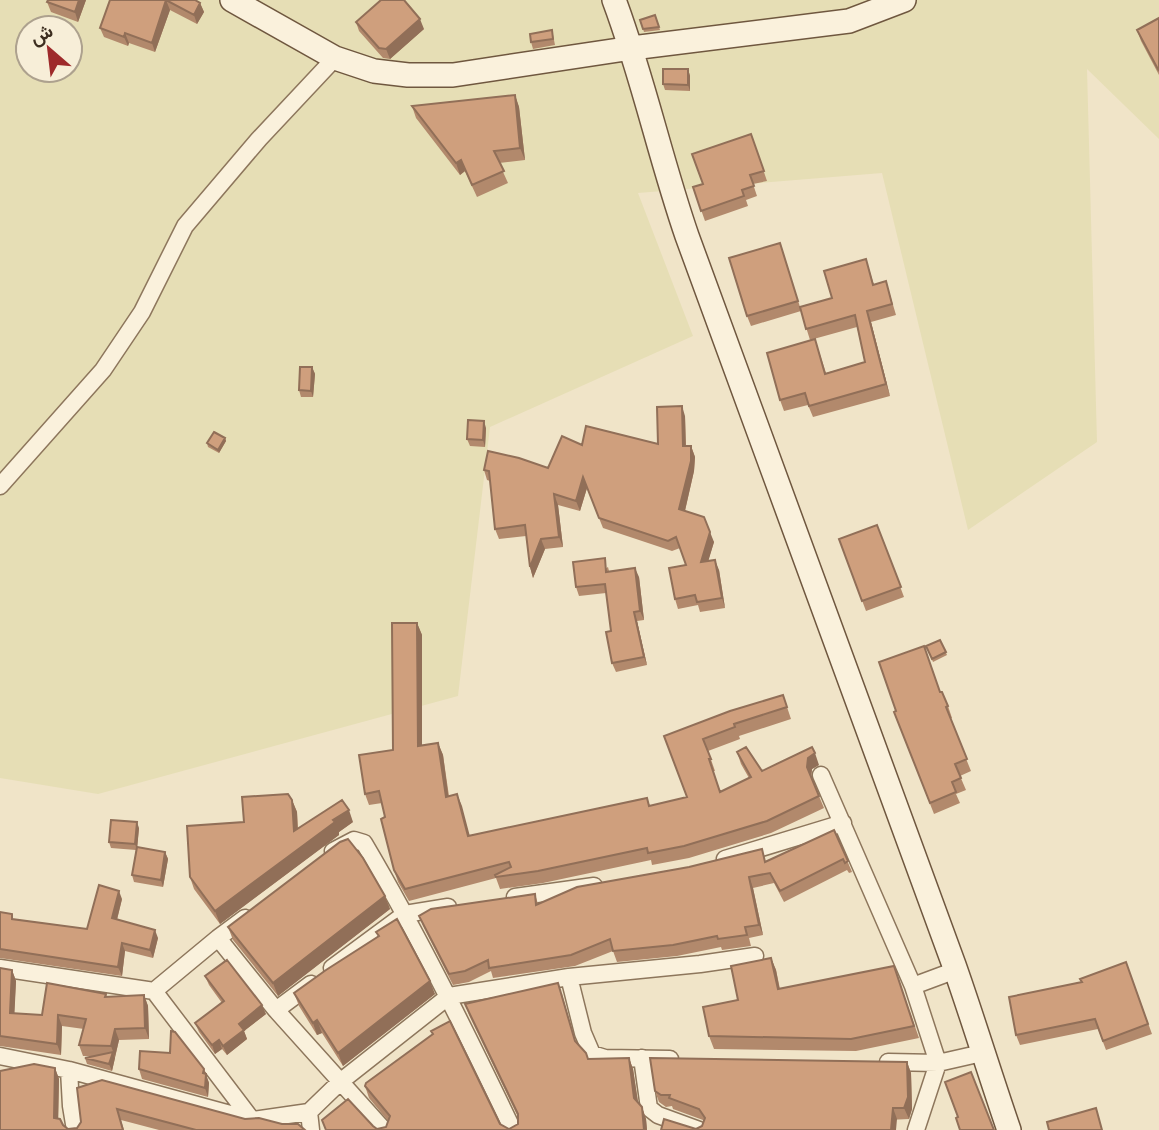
<svg xmlns="http://www.w3.org/2000/svg" width="1159" height="1130" font-family="'Zilla Slab',Vazirmatn,serif">
	<style>
		.farmland { fill: #e6deb5; fill-rule: evenodd }
		.lines { fill: none; stroke-linecap: round; stroke-linejoin: round }
		.street-casing { stroke: #8d765c; stroke-width: 19 }
		.secondary-casing { stroke: #6f573f; stroke-width: 26 }
		.street { stroke: #faf1dc; stroke-width: 16 }
		.secondary { stroke: #faf1dc; stroke-width: 23 }
		.wall { fill: #b2896c }
		.shaded-wall { fill: #916f58 }
		.building { fill: #cf9f7d; stroke: #916f58; stroke-width: 2 }
	</style>
	<rect width="100%" height="100%" fill="#f0e4c8"/>
	<!-- farmland -->
	<path class="farmland" d="M0,0H1159V139L1087,69L1097,442L968,530L882,173L638,193L693,336L490,427L458,696L98,794L0,778ZM28,28H70V70H28Z"/>
	<g class="lines">
		<!-- street casing -->
		<g class="street-casing">
			<path id="street" d="M0,486L103,370L142,312L185,226L259,139L335,58
				M821,775L913,986L938,1063L916,1130
				M333,851L354,840L364,843C419,936 466,1032 513,1130
				M725,859L843,823
				M515,897L594,886
				M245,918L218,938L276,1010L384,1130
				M218,938L154,991L252,1120
				M0,968L154,991
				M332,968L405,914L448,907
				M569,977L583,1033L592,1054L605,1058L670,1059
				M913,986L956,970
				M276,1010L311,984
				M0,1056L69,1070L252,1120L309,1112
				M642,1058L649,1108L658,1115L699,1130
				M888,1062L938,1063L982,1053
				M69,1070L71,1106L75,1130
				M311,1130L309,1112L340,1082L449,996L569,977L700,964L755,956"/>
		</g>
		<!-- secondary casing -->
		<g class="secondary-casing">
			<path id="secondary" d="M232,0L335,58L374,71L408,75H453L632,48L849,21L904,0
				M614,0C643,77 660,158 687,236C774,479 866,721 954,965C973,1019 990,1075 1009,1130"/>
		</g>
		<!-- street -->
		<use href="#street" class="street"/>
		<!-- secondary -->
		<use href="#secondary" class="secondary"/>
	</g>
	<!-- wall -->
	<path class="wall" d="M48,0H86L78,22L51,12L47,2Z
		M110,0H195L200,3L204,12L197,24L170,10L155,52L129,43L128,46L104,37L100,28Z
		M655,15L660,30L644,32L640,20Z
		M1159,18V75L1141,41L1137,30Z
		M356,22L424,29L390,59L383,58L359,31Z
		M552,30L555,45L533,49L531,42Z
		M688,69L690,76V91L665,90L663,84Z
		M515,95L519,107L525,160L499,163L508,183L477,197L465,171L460,175L416,118L412,106Z
		M751,134L767,181L753,184L757,196L746,200L748,206L705,221L693,187L703,184Z
		M783,252L800,307L832,298L866,259L874,285L886,281L896,315L871,322L890,396L813,417L808,405L784,411L780,400L815,339L826,373L865,362L857,327L810,340L801,311L751,326L747,316Z
		M312,367L315,374L313,397H301L299,390Z
		M685,416L686,446H691L695,457L694,471L685,511L714,542L708,561L719,570L725,608L700,612L698,605L678,609L675,599L686,565L680,548L672,551L603,528L587,488L580,511L558,505L563,547L545,549L533,578L530,567L526,536L499,539L495,529L490,481L487,480L484,470L548,468L582,445L658,444Z
		M486,428L485,447L470,446L467,439Z
		M225,438L226,441L219,453L208,447L207,443Z
		M877,525L904,597L866,611L839,539Z
		M608,567L609,571L639,577L644,620L637,621L647,665L616,672L612,663L611,631L606,593L579,596L576,587Z
		M417,623L422,635V746L438,743L443,755L449,796L457,794L469,836L650,806L687,798L664,736L783,695L791,719L739,736L740,739L708,751L715,771H713L720,792L749,778L741,764L737,752L762,771L819,765L812,769L811,777L824,808L771,833L689,858L652,865L651,860L543,883L500,889L496,878L409,901L398,882L394,870L382,803L369,805L365,794L393,750Z
		M940,640L947,655L933,662L926,646Z
		M940,692L948,706L952,718L950,719L971,771L960,776L966,790L956,794L960,803L934,814L894,712Z
		M292,800L297,812L298,828L353,822L339,832V835L220,924L194,889L190,877L244,822Z
		M139,828L137,848L165,852L168,859L163,887L134,882L132,875L136,850L111,848L109,842Z
		M834,830L852,872L849,873L847,870L784,902L774,883L753,888L763,935L749,938L751,946L722,950L721,947L677,956L617,962L613,951L575,966L493,978L491,971L469,982L453,985L423,926L419,916L535,894L538,904L767,861Z
		M385,896L390,909L278,996L233,940L228,927Z
		M122,899L117,920L158,938L153,958L125,951L122,976L0,958V912L14,919L87,929Z
		M376,932L435,994L343,1066L322,1033L317,1035L299,1006L294,993L378,937Z
		M771,958L776,970L780,989L894,966L919,1038L856,1051L714,1049L709,1036Z
		M1126,962L1152,1034L1106,1050L1098,1029L1020,1045L1016,1035L1082,982Z
		M0,968L12,970L16,981L14,1013L42,1015L106,994L107,997L144,995L148,1006L149,1039L119,1040L112,1071L87,1064L85,1058L92,1056H83L79,1045L84,1029L62,1026L61,1055L0,1046Z
		M205,976L266,1014L244,1031L247,1039L227,1055L222,1049L215,1054L199,1032L195,1023L222,1003L209,985Z
		M562,994L576,1043L588,1059L629,1058L633,1069L638,1102L642,1107L646,1119L647,1130H326L373,1126L377,1129L386,1127L388,1121L369,1098L365,1086L500,1124L509,1129L518,1124V1117L469,1015L465,1004Z
		M907,1062L911,1073L912,1109L909,1119L696,1129L702,1126L703,1120L673,1109L672,1106L666,1107L659,1102L655,1091Z
		M1,1067V1071L55,1068L59,1079L58,1119L63,1125L68,1129L77,1128L81,1122L77,1088L306,1130H159L121,1120L124,1130H0Z
		M139,1069H204L209,1083L208,1097L142,1079Z"/>
	<!-- shaded-wall -->
	<path class="shaded-wall" d="M79,0H86L78,22L75,12Z
		M166,0L170,10L155,52L152,43Z
		M200,3L204,12L197,24L194,15Z
		M420,19L424,29L390,59L386,49Z
		M125,33L129,43L128,46L124,37Z
		M688,69L690,76V91L688,85Z
		M515,95L519,107L525,160L520,148Z
		M461,160L465,171L460,175L456,163Z
		M867,311L871,322L890,396L886,384Z
		M312,367L315,374L313,397L311,391Z
		M682,406L685,416L686,456L683,446Z
		M484,421L486,428L485,447L483,440Z
		M225,438L226,441L219,453L218,450Z
		M691,446L695,457L694,471L683,519L679,509Z
		M583,477L587,488L580,511L576,501Z
		M554,494L558,505L563,547L559,537Z
		M710,532L714,542L705,572L701,562Z
		M541,539L545,549L533,578L530,567Z
		M715,560L719,570L725,608L722,598Z
		M635,568L639,577L644,620L640,611Z
		M634,612L637,621L647,665L644,657Z
		M417,623L422,635V758L418,746Z
		M438,743L443,755L450,809L446,797Z
		M815,753L819,765L812,769L811,779L807,767L808,758Z
		M457,794L462,806L473,848L468,836Z
		M292,800L297,812L298,843L294,831Z
		M349,810L353,822L339,832V835L220,924L215,911L333,820Z
		M137,822L139,828L137,850L135,844Z
		M165,852L168,859L163,887L161,880Z
		M749,877L753,888L763,935L759,925Z
		M119,891L122,899L115,927L112,918Z
		M385,896L390,909L278,996L273,983Z
		M155,930L158,938L153,958L150,950Z
		M122,943L125,951L122,976L118,967Z
		M771,958L776,970L782,1002L778,989Z
		M12,970L16,981L14,1024L10,1013Z
		M430,981L435,994L343,1066L338,1053Z
		M144,995L148,1006L149,1039L145,1028Z
		M262,1005L266,1014L244,1031L247,1039L227,1055L223,1046L239,1024Z
		M58,1015L62,1026L61,1055L57,1044Z
		M317,1020L322,1033L317,1035L313,1023Z
		M115,1029L119,1040L115,1057L111,1046Z
		M219,1040L222,1049L215,1054L212,1045Z
		M113,1052L115,1058L112,1071L109,1064Z
		M629,1058L633,1069L639,1109L634,1098Z
		M907,1062L911,1073L912,1109L909,1119L904,1108Z
		M55,1068L59,1079L58,1129L54,1118Z
		M204,1069L209,1083L208,1097L205,1088Z
		M642,1107L646,1119L647,1130H644Z
		M893,1108L897,1119L896,1130H891Z"/>
	<!-- building -->
	<path class="building" d="M48,0H79L75,12L47,2Z
		M110,0H195L200,3L194,15L166,0L152,43L125,33L124,37L100,28Z
		M381,0H404L420,19L386,49L379,48L356,22Z
		M655,15L659,27L643,29L640,20Z
		M1159,18V71L1137,30Z
		M552,30L553,39L531,42L530,34Z
		M663,69H688V85L663,84Z
		M515,95L520,148L494,151L504,171L472,185L461,160L456,163L412,106Z
		M751,134L764,171L750,175L754,186L742,190L744,196L701,211L693,187L703,184L692,154Z
		M780,243L798,301L747,316L729,258Z
		M866,259L873,285L886,281L892,304L867,311L886,384L809,406L805,393L780,400L767,353L815,339L825,374L865,362L855,315L806,329L800,307L832,298L824,271Z
		M300,367H312L311,391L299,390Z
		M682,406L683,446H691V461L679,509L704,517L710,532L701,562L715,560L722,598L697,602L695,595L675,599L669,568L686,565L676,537L668,541L599,518L583,477L576,501L554,494L559,537L541,539L530,567L525,525L495,529L489,471L484,470L488,451L519,458L548,468L562,436L582,445L586,426L658,444L657,407Z
		M468,420L484,421L483,440L467,439Z
		M214,432L225,438L218,450L207,443Z
		M877,525L901,587L862,601L839,539Z
		M605,558L606,572L635,568L640,611L634,612L644,657L612,663L606,632L611,631L605,584L576,587L573,562Z
		M392,623H417L418,746L438,743L446,797L457,794L468,836L647,798L649,806L687,797L664,736L730,711L783,695L787,707L734,724L735,727L703,739L711,759H709L720,792L751,777L737,752L746,747L762,771L812,747L815,753L808,758L807,767L819,796L767,821L684,846L648,853L647,848L538,871L496,877L495,875L511,867L509,862L405,889L394,870L381,819L385,817L379,791L365,794L359,755L393,750Z
		M940,640L946,652L932,659L926,646Z
		M924,646L940,692H942L948,706L946,707L967,759L955,764L961,778L952,782L956,792L930,803L894,712L896,711L879,662Z
		M288,794L292,800L294,831L342,800L349,810L333,820L335,822L215,911L190,877L187,826L244,822L242,797Z
		M111,820L137,822L135,844L109,842Z
		M834,830L848,861L845,863L843,859L780,891L770,873L749,877L759,925L745,927L747,935L718,939L717,936L673,945L613,951L610,939L571,955L489,968L488,960L465,971L449,974L419,916L431,909L535,894L536,905L577,887L689,867L762,849L765,862Z
		M348,839L363,858L385,896L273,983L228,927L340,842Z
		M137,847L165,852L161,880L132,875Z
		M99,885L119,891L112,918L155,930L150,950L122,943L118,967L0,949V912L12,914V919L87,929Z
		M397,919L430,981L338,1053L317,1020L313,1023L294,993L326,970L379,936L376,932Z
		M771,958L778,989L894,966L914,1026L851,1039L709,1036L703,1007L738,1000L731,966Z
		M227,960L262,1005L239,1024L244,1030L223,1046L219,1040L212,1045L195,1023L224,1001L205,976Z
		M1126,962L1148,1024L1103,1041L1095,1019L1016,1035L1009,997L1082,982L1080,979Z
		M0,968L12,970L10,1013L42,1015L47,983L106,994L105,997L144,995L145,1028L115,1029L111,1046L79,1045L86,1019L58,1015L57,1044L0,1036Z
		M558,983L575,1041L586,1053L588,1059L629,1058L634,1098L642,1107L644,1130H326L322,1120L348,1099L373,1126L377,1129L386,1127L390,1116L365,1086L366,1083L433,1034L431,1031L450,1021L500,1124L509,1129L518,1124V1114L465,1004Z
		M171,1031L175,1032L204,1069L203,1073L206,1074L205,1088L139,1069L140,1051L170,1053Z
		M113,1052L109,1064L85,1058Z
		M650,1058L907,1062L908,1097L904,1108H893L891,1130H661L664,1119L696,1129L702,1126L705,1118L699,1109L669,1098L670,1095H661L655,1091Z
		M34,1064L55,1068L54,1118L60,1119L63,1125L68,1129L77,1128L81,1122L77,1088L102,1080L245,1119L259,1118L282,1124H298L305,1130H196L117,1109L123,1130H0V1071Z
		M971,1072L994,1130H960L956,1118L958,1117L945,1082Z
		M1096,1108L1102,1130H1049L1047,1122Z"/>
	<!-- north arrow -->
	<g transform="translate(49 49) rotate(332)"><circle r="33" fill="#f7eed8" stroke="#ada18e" stroke-width="2"/>
	<path d="M0-5L12 26L0 18L-12 26Z" fill="#9e2a2b"/>
	<text y="-10" font-size="19" font-weight="bold" text-anchor="middle" fill="#3d2e20">ش</text>
	</g>
</svg>
